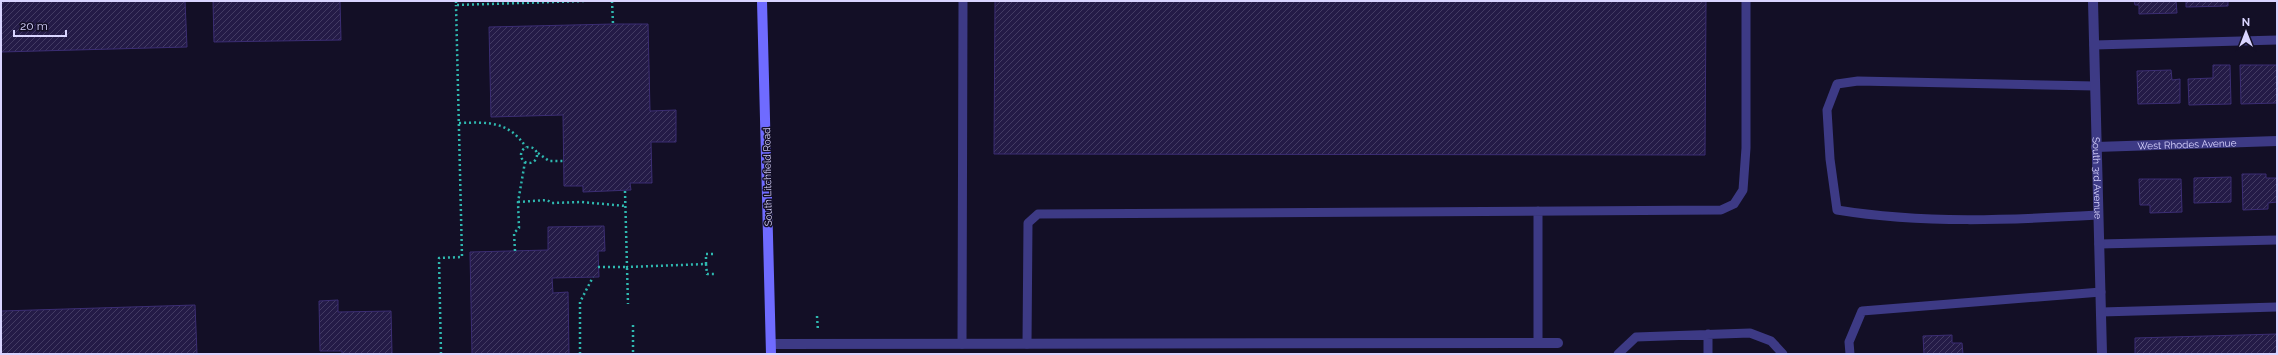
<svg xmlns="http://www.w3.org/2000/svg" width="2278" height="355" font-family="Raleway,sans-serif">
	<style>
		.building { fill: url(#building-hatch); stroke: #3b2d73 }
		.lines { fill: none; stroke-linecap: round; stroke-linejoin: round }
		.path { stroke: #2fb8b0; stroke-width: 2.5; stroke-dasharray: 2 3; stroke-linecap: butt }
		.service { stroke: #3d3a85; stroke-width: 9 }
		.minor { stroke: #3d3a85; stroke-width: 10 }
		.secondary { stroke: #6f6bff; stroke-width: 10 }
		.labels { text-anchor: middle; stroke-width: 3; stroke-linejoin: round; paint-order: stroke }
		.street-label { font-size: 10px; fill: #d9d4ff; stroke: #130f26 }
	</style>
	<defs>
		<pattern id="building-hatch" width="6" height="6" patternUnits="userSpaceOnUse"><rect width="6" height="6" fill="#241b47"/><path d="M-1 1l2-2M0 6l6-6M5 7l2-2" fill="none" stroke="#433b63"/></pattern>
	</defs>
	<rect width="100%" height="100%" fill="#130f26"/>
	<!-- building -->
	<path class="building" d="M1,1H185L187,47L1,52Z
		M213,1H340L341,40L214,42Z
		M995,1H1706L1705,155L994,154Z
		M2134,1H2176L2177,13L2139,14V5H2135Z
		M2186,1H2228V6L2186,7Z
		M613,24H648L650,111L676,110V142H651L652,183H630L631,190L583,192V186H564L563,115L491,117L489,27Z
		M2213,65H2230L2231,104L2189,105L2188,79L2213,78Z
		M2240,65H2277V103L2241,104Z
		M2171,70L2172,80L2180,79V103L2138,104L2137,71Z
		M2242,174H2266V178H2277V202L2268,203V209L2243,210Z
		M2231,177V202L2194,203V178Z
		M2139,179H2181L2182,212L2150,213V205H2140Z
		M604,226L605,251H598L599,277L552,278L553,293L568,292L569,354H472L470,252L548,250V227Z
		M338,300V312L391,311L392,354H342V351H320L319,301Z
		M195,305L197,354H1V311Z
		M2277,334V354H2135V338Z
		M1952,335V343H1962L1963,354H1924L1923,336Z"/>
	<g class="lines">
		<!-- path -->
		<path class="path" d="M456,1V5L585,1
			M612,1L613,24
			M459,123C489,122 508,121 526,147
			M521 155a8 8 0 1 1 16 0a8 8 0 1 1-16 0Z
			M538,153L549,161H564
			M625,191L627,267L706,264L707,274H716
			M518,202L547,200L552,203L581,202L626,206
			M515,251L514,233L519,228L518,202L525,162
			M706,264V254H716
			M598,267H627L628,304
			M817,316L818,331
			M633,325V354
			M441,354L439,258L462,257L456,5
			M580,354V302L593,277"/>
		<!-- service -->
		<path class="service" d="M2094,45L2277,40
			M2095,86L1858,81L1837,84L1827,110L1830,159L1837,210C1923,224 2011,220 2098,215
			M2099,244L2277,240
			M2101,312L2277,307
			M1708,334V354
			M1538,343V211
			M962,344L963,1
			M1027,344L1028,223L1038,214L1721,210L1734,204L1743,190L1746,148V1
			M1618,354L1636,337L1750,333L1771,341L1783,354
			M1850,354L1849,342L1862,311L2101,292"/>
		<!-- minor -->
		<g class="minor">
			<path id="s1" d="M2093,1L2102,354"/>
			<path id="s2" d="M2096,147L2277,141"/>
			<path d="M771,344L1558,343"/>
		</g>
		<!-- secondary -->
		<path class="secondary" d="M762,1L771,354"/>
	</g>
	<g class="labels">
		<!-- street labels -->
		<g class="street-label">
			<text dy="4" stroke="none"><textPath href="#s2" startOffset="91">West Rhodes Avenue</textPath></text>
			<text transform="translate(767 177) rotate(-91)" y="4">South Litchfield Road</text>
			<text dy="4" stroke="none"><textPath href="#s1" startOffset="177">South 3rd Avenue</textPath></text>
		</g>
	</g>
	<!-- border -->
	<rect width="2278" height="355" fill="none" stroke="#d9d4ff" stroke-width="4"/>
	<!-- north arrow -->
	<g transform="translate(2246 32)" stroke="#130f26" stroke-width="3" paint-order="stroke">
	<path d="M0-3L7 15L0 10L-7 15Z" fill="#d9d4ff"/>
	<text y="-6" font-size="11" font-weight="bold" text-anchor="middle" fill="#d9d4ff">N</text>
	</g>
	<!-- scale -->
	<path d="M14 30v6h52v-6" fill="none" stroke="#d9d4ff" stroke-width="2"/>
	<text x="20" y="30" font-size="12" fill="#d9d4ff" stroke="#130f26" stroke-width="3" paint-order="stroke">20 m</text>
</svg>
